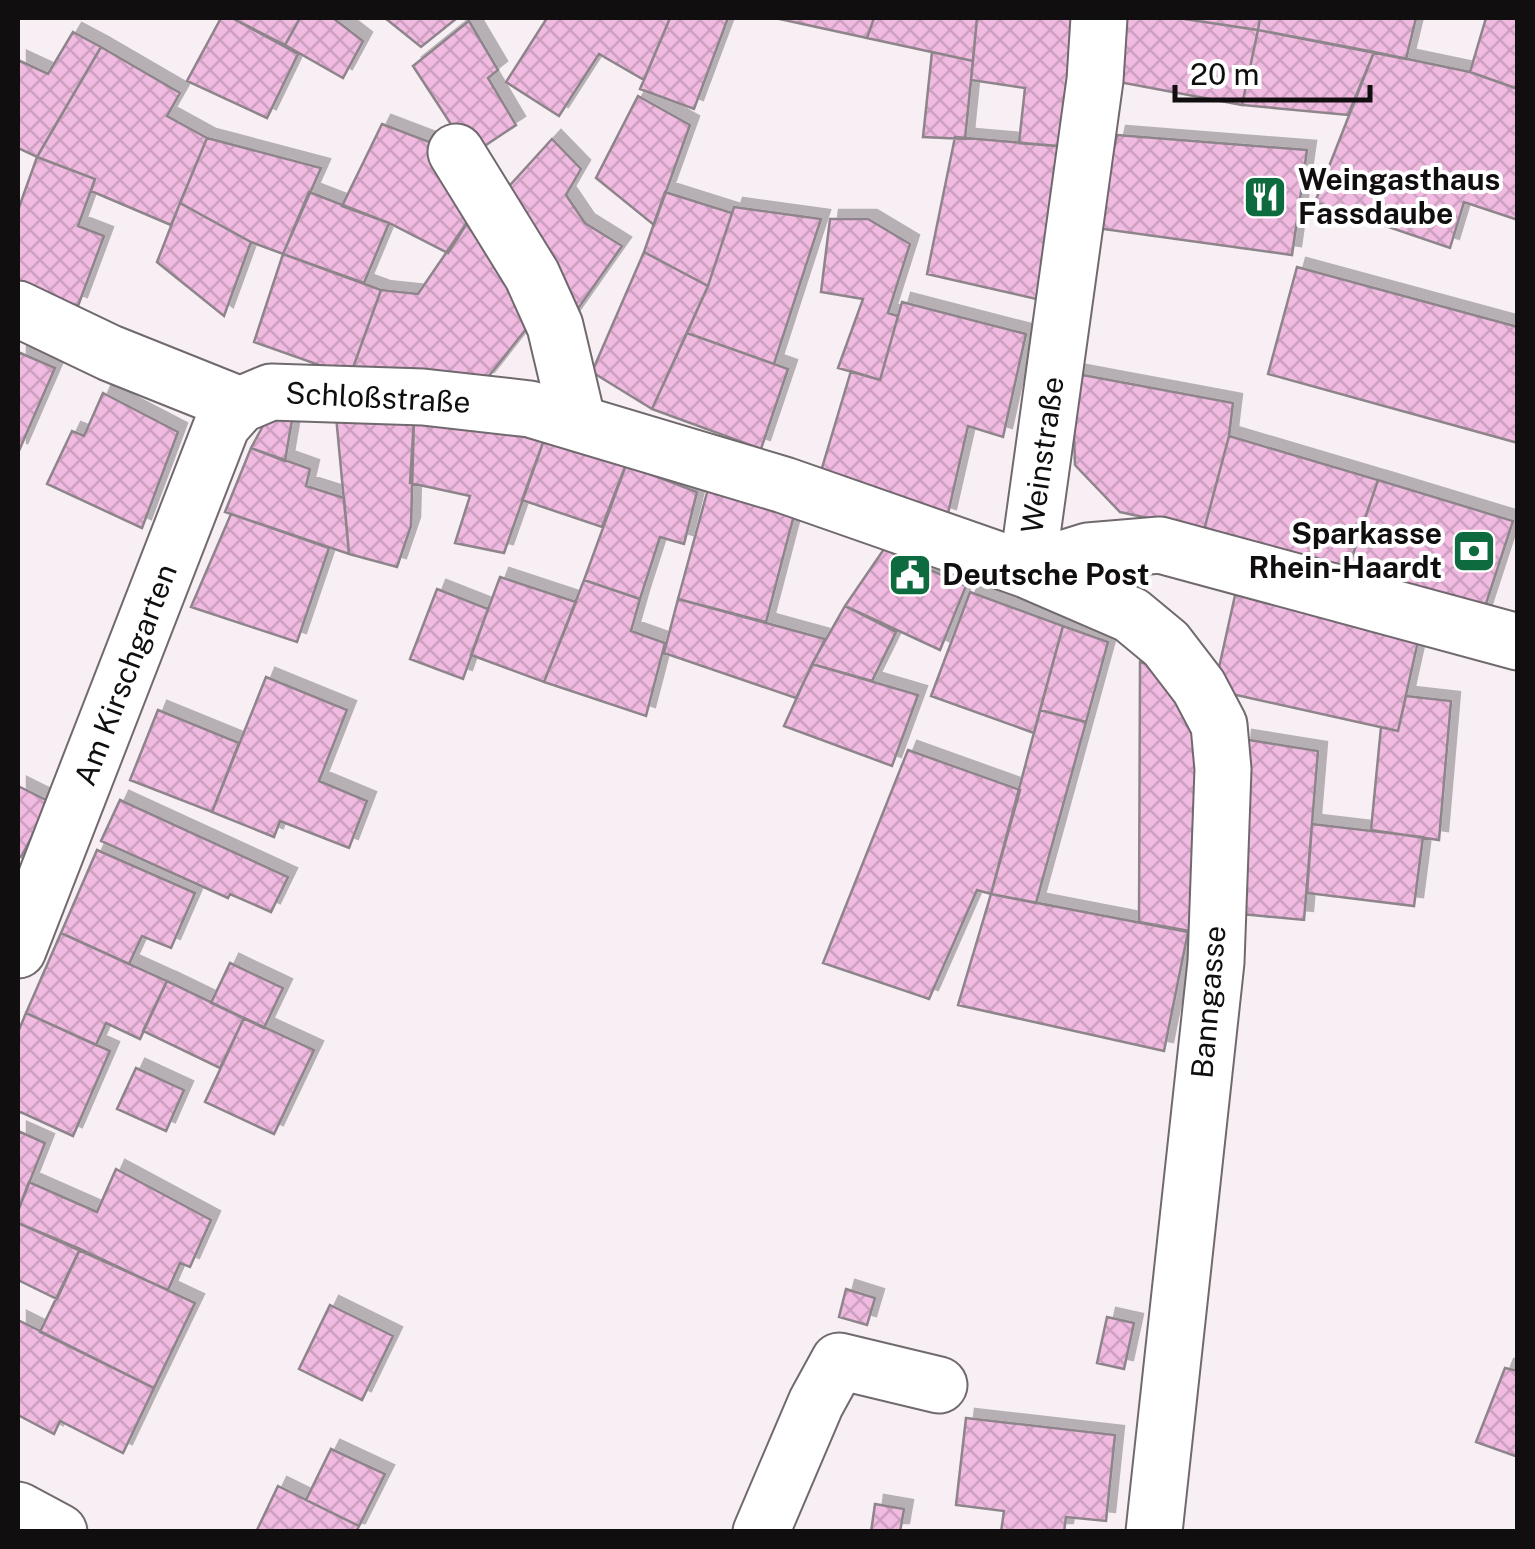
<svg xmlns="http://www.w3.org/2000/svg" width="1535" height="1549" font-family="'Public Sans',sans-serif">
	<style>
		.building { fill: url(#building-cross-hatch); stroke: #8e858b; stroke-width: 2.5; filter: url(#shadow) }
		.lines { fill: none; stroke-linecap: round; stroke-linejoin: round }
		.minor-casing { stroke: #70696e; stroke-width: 59 }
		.minor { stroke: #fff; stroke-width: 55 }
		.labels { text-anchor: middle; stroke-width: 8; stroke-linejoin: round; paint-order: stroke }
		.poi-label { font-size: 30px; font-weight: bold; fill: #110e10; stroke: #fff; text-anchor: start }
		.street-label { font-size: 30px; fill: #110e10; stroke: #fff }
	</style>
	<defs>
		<pattern id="building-cross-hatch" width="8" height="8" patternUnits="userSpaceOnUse" patternTransform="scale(2.5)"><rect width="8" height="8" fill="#f0bae1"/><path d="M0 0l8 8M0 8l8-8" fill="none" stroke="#cd9fc0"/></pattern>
		<filter id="shadow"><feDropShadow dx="9" dy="-9" stdDeviation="0" flood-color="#0004"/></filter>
	</defs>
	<rect width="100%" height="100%" fill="#f8eff5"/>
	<!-- building -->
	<path class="building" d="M221,18H232L298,54L267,118L187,81Z
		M232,18H300L285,45Z
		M300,18H333L363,41L343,78L285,45Z
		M385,18H457L421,47Z
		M547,18H670L644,80L599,54L559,116L506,82Z
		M670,18H728L694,109L640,89Z
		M775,18H874L867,38Z
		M874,18H977L973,61L867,38Z
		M977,18H1076L1068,147L1019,143L1025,88L971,80Z
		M1127,18H1178L1258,30L1242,105L1119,82Z
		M1178,18H1260L1258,30Z
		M1260,18H1416L1406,59L1258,30Z
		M1486,18H1518V89L1470,72Z
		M469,21L498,70L488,78L516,125L471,155L413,66Z
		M1258,30L1374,52L1348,115L1242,105Z
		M73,32L101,47L37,157L18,148V60L48,74Z
		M101,47L180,93L167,116L207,138L171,225L91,191L95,179L37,157Z
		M932,52L973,61L965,139L923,137Z
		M1374,52L1470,72L1518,89V220L1464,202L1450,248L1315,202Z
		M638,96L690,125L654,225L596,178Z
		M382,124L440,146L478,206L448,253L389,223L342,206Z
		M1117,135L1307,150L1292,255L1096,228Z
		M955,137L1068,147L1045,301L927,274Z
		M207,138L321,168L283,254L251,242L180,203Z
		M552,139L581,169L566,195L585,223L622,246L570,320L502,194Z
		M37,157L95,179L78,226L104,236L78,306L18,284V210Z
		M309,192L389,223L364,283L283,254Z
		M665,192L732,213L708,286L644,252Z
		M180,203L251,242L224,316L157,262Z
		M478,206L538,314L485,381L350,376L381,290L418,294Z
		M734,207L821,219L774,364L687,333L708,286Z
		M830,219H868L910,244L888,313L898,316L880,380L838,368L863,299L821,292Z
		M644,252L708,286L652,409L592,372Z
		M283,254L381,290L350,376L254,342Z
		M1297,267L1518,327V443L1268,374Z
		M902,302L1026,334L1003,437L968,426L947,518L819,478L851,371L880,380Z
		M687,333L788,369L761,449L652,409Z
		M18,352L55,368L18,453Z
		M1072,373L1233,403L1229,436L1204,530L1120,512L1075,465Z
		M103,393L178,432L142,528L47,484L72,431L84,436Z
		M293,414L285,461L251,448L264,424Z
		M336,416L414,419L411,526L397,567L349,554Z
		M414,419L545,437L504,553L455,543L470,496L410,483Z
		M1229,436L1378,480L1346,575L1204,530Z
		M545,437L628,459L602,527L522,500Z
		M251,448L310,469L306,486L344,498L349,554L225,512Z
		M626,465L697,492L684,544L660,537L640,599L584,580Z
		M1378,480L1513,521L1482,616L1346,575Z
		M708,489L794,515L766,622L678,599Z
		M231,514L329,548L297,642L191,607Z
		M884,549L966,586L940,650L845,606Z
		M500,577L576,602L544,682L471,655Z
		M584,580L640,599L631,631L665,643L646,716L544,682Z
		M437,589L488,609L463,679L410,659Z
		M1236,591L1420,632L1398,731L1214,690Z
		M970,592L1063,626L1034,733L931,696Z
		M678,599L825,639L796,698L664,653Z
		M845,606L896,632L872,681L812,664Z
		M1063,626L1108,642L1086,722L1040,710Z
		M1140,662L1158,667L1200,725L1201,933L1139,922Z
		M812,664L918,695L892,766L784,726Z
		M266,677L347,710L319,781L367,801L349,848L280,821L274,837L212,812Z
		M1406,696L1451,701L1439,840L1371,830L1381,727L1398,731Z
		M158,710L239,743L212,812L130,780Z
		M1040,710L1086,722L1036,903L991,894Z
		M1243,739L1318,751L1304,920L1232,913Z
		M908,750L1020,790L991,894L977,890L929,999L823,963Z
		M18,786L50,802L21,857L18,855Z
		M120,800L288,877L271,912L230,894L228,898L101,841Z
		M1312,824L1423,837L1414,906L1307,893Z
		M97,850L195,893L171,948L142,936L129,964L61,933Z
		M991,894L1188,932L1164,1051L958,1005Z
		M61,933L167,981L140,1039L106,1023L96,1045L26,1013Z
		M230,963L283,988L264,1028L211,1003Z
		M167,981L244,1018L220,1068L143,1031Z
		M26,1013L110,1051L73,1136L18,1111V1032Z
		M244,1018L314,1050L274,1134L205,1102Z
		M136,1068L184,1090L166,1131L117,1109Z
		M18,1131L45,1143L18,1211Z
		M116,1169L211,1220L190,1267L180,1263L168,1290L18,1223V1211L29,1182L97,1212Z
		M18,1223L80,1249L57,1299L18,1280Z
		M80,1249L195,1303L154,1388L40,1332Z
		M846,1289L875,1298L867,1325L839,1317Z
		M330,1305L393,1336L362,1400L299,1369Z
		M1107,1317L1134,1323L1124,1369L1097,1363Z
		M18,1320L154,1388L123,1453L60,1421L54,1434L18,1415Z
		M1505,1368L1518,1371V1457L1476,1442Z
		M966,1418L1115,1435L1106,1521L1066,1517L1064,1532H1001L1004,1511L956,1505Z
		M331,1449L385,1474L359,1526L306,1500Z
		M278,1486L359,1526L356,1532H256Z
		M875,1504L904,1509L900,1532H871Z"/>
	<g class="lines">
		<!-- minor casing -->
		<g class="minor-casing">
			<path id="minor" d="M456,152L532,275L555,326L578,423
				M18,309L110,353L240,405L271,392L423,397L530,409L784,485L1027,570L1131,615L1166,644L1199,687L1219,725L1223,769L1216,962L1154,1532
				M1027,570L1095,80L1099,18
				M1027,570L1088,551L1160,545L1518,642
				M18,950L222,425L240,405
				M18,1510L59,1532
				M761,1532L816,1403L839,1361L939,1385"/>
		</g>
		<!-- minor -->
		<use href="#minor" class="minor"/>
	</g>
	<!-- icons -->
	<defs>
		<g id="restaurant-square" transform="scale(2.25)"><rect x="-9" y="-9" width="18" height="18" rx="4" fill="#0e6b3f" stroke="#fff"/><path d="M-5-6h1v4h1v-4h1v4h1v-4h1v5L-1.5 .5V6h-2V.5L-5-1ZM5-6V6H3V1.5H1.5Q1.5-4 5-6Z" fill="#fff"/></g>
		<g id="bank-square" transform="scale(2.25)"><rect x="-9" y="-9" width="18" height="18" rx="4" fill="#0e6b3f" stroke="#fff"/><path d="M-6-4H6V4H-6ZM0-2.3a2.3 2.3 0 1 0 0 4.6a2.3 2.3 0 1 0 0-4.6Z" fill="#fff"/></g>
		<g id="civic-square" transform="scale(2.25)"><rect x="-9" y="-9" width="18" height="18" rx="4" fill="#0e6b3f" stroke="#fff"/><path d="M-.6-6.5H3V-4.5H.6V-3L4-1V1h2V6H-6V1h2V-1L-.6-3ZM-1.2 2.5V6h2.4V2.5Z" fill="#fff"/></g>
	</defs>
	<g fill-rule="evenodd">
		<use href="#restaurant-square" x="1265" y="197"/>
		<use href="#bank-square" x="1474" y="551"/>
		<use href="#civic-square" x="910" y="575"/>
	</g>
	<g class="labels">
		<!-- poi labels -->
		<g class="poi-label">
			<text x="1298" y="190">Weingasthaus<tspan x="1298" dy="34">Fassdaube</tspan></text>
			<text x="1442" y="544" text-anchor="end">Sparkasse<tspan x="1442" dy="34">Rhein-Haardt</tspan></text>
			<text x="942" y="585">Deutsche Post</text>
		</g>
		<!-- street labels -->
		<g class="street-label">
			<text transform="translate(378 398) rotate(3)" y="10">Schloßstraße</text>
			<text transform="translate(1043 455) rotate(-82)" y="10">Weinstraße</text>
			<text transform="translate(126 675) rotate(-69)" y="10">Am Kirschgarten</text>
			<text transform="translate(1209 1002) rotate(-85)" y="10">Banngasse</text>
		</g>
	</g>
	<!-- border -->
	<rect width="1535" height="1549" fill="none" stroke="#110e10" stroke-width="40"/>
	<!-- scale -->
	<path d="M1175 85v15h195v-15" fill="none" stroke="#110e10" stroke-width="5"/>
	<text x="1190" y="85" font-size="30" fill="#110e10" stroke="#ffffff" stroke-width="8" paint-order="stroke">20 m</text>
</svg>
